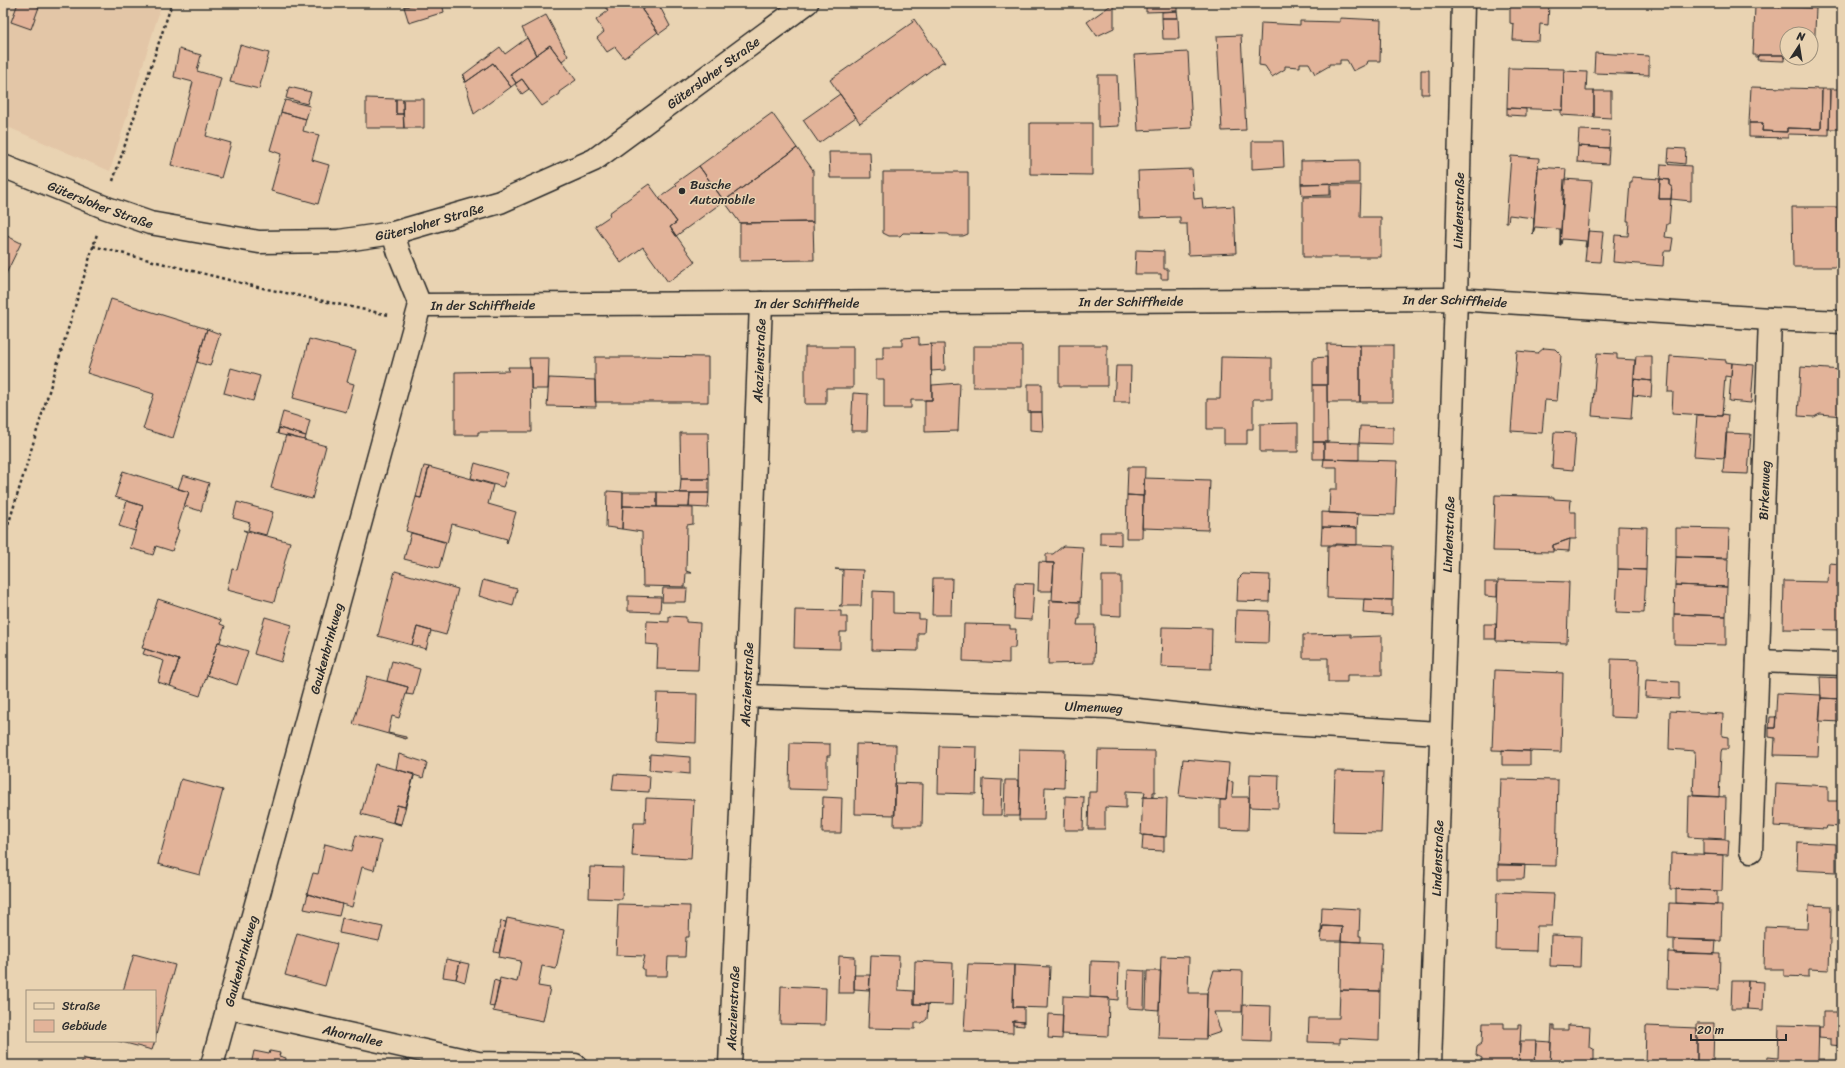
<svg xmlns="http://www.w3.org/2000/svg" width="1845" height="1068" font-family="Sriracha,sans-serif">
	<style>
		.built { fill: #e3c6a7 }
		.building { fill: #e2b399; stroke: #2b2b2b }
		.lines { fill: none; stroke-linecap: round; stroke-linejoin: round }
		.street-casing { stroke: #2b2b2b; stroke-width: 25 }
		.secondary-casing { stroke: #2b2b2b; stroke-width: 25 }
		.path { stroke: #2b2b2b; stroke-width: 2.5; stroke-dasharray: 3 3; stroke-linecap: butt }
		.street { stroke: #e9d3b2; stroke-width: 22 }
		.secondary { stroke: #e9d3b2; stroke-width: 22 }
		.poi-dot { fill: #2b2b2b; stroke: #e9d3b2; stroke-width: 1.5 }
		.labels { text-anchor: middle; stroke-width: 3; stroke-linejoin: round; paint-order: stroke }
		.street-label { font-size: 13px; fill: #2b2b2b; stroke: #e9d3b2 }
		.poi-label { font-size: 13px; fill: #2b2b2b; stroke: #e9d3b2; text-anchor: start }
	</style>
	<rect width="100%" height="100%" fill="#e9d3b2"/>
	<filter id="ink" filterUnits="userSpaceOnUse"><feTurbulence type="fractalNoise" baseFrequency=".025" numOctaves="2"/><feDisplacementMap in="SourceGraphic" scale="8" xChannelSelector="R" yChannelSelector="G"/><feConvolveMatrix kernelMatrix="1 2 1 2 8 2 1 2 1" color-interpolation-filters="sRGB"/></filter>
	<g filter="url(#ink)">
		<!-- built -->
		<path class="built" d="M3,3H162L110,171L3,125Z"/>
		<!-- building -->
		<path class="building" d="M18,3H29L39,7L31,29L11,22Z
			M403,3H419L404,7Z
			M419,3H442L444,12L409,23L404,7Z
			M602,3H637L658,32L624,58L615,47L607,52L597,38L604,32L596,20L608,11Z
			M651,3H658L670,26L659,34L642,10Z
			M1114,3V28L1097,36L1087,22Z
			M1146,3H1177V11L1146,12Z
			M1510,3H1549L1548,25L1540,24L1539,41L1513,40L1514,24L1510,23Z
			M1738,3H1771V6L1738,7Z
			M1755,6L1816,8L1814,56H1811V34H1787L1786,58H1784V55H1758V57H1756V55H1753Z
			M1177,11L1178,18H1162V12Z
			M546,15L568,56L562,61L550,45L536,55L522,28Z
			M1162,18H1178L1179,39H1163Z
			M1340,18L1381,20L1380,61H1368L1367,64L1353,71L1347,60H1340V64H1329V66L1315,74L1309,63H1300V67L1285,66V69L1272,77L1265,66L1259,65L1261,23L1300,25V21L1340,22Z
			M914,19L945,63L942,62L860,123L830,80L913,22L912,20Z
			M1241,35L1246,130L1222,131L1217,36Z
			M527,38L536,55L510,74L516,83L511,87L493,63L466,82L463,75L500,47L505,54Z
			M240,45L269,53L259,89L230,82Z
			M550,45L576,80L559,92L560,94L542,106L522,79L516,83L510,74Z
			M179,49L201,55L197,71L221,78L206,136L231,143L221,178L171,165L193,82L174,77Z
			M1188,52L1192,128L1138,131L1134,55Z
			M1595,53L1649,56V75L1594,73Z
			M1758,55H1784V61L1757,60Z
			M493,63L511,87L474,114L463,75H464L466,82Z
			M1508,68L1564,69L1563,110L1507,108Z
			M1421,70H1429V94H1421Z
			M1564,71L1587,72L1586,91H1594V117L1561,115V110H1563Z
			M1098,75H1117L1119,126L1098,127Z
			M522,79L529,89L522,94L515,84Z
			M289,87L311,92L307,104L286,98Z
			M1751,87L1822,89L1821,129L1787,128V132L1762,131L1763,123H1749Z
			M1822,89H1830L1829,135L1788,134V138L1749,137V123H1763L1762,131L1787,132V128L1821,129Z
			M1830,89H1842V129H1829Z
			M1594,91H1611V118L1594,117Z
			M840,94L856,117L819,143L803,120Z
			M366,98L396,99V114H403L404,128H366Z
			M396,99H403V114H396Z
			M403,99H424V128H404Z
			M285,100L310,106L306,119L281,112Z
			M1507,108L1526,109V116L1507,115Z
			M281,112L306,119L303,131L319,135L312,160L329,165L318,204L271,191L281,154L270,150Z
			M772,113L797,148L724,201L699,166Z
			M1030,123H1092V175L1030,174Z
			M1579,130L1610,131L1609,148L1578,146Z
			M1252,141H1283L1284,167L1252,169Z
			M1578,146L1609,148L1608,164L1577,162Z
			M797,148L813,170V222L740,223L724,201Z
			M1669,148L1686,149L1685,164L1668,162Z
			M829,152H870L871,178H830Z
			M1511,156L1539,158L1533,234L1534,218L1509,215L1508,222H1506Z
			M1359,160V183L1301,184V161Z
			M1661,164L1691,166V201L1671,199L1672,186H1670V180L1660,179Z
			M699,166L724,201L676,236L670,227L677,222L659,198L677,185L675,183Z
			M1538,167L1566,169L1560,245V229L1535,227L1533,234Z
			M1192,169L1194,199L1202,198L1203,208L1234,206L1236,253L1188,255L1187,224H1180V217L1140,218L1138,171Z
			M883,172H968V234L963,236H951L948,234L903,233L900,236H889L883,233Z
			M1632,177L1660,179L1659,199H1671L1669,224H1667L1665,237L1673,238L1671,251H1664L1663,266L1613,262L1615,235L1628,236L1629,221H1627L1630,183H1632Z
			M1564,179L1592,181L1587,247H1585L1586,241L1562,239L1561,245H1560Z
			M1660,179L1670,180V186H1672L1671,199H1659Z
			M1330,183V195L1302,196L1301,184Z
			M649,184L677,222L670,227L695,262L668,282L643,247L621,263L595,226L610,216L609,213Z
			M1331,185H1361L1360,217H1381V257H1303V197H1331Z
			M1792,207H1838L1839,267H1793Z
			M813,222L814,260L740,261V223Z
			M1588,231L1603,232L1600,262L1585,261Z
			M3,234L21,243L3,280Z
			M1136,250L1164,251V269H1168V279H1161V274H1135Z
			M111,299L207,329L173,438L143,429L154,394L87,373Z
			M207,329L220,334L210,366L197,362Z
			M919,337V345L931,344L932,400H911V408H884V379H876V359H883V346H902V338Z
			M309,339L356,351L347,382L354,384L346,412L293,398Z
			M931,344H944L945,370L931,371Z
			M1327,344L1360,345V402H1327Z
			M1059,345H1107V386H1059Z
			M1360,345H1393V402H1360Z
			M973,346H1022V387H973Z
			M805,347H853V388H826V404H805Z
			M1544,348L1555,349L1561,355L1557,401L1545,400L1542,433L1511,431L1517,351L1538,353Z
			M1597,353L1617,354V359L1635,360L1631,419L1592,416Z
			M644,356L708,357V402H595V357H644Z
			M1636,356H1652V381L1634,379Z
			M1670,356L1726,360V362L1732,363L1731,377L1725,376L1722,416L1672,413L1673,392H1668Z
			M1221,357L1272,358V399H1253V429H1247V444H1224V429H1207V399H1220Z
			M1327,357V385H1313V358Z
			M529,358H549L548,389H531V367H530Z
			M1732,363L1754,365L1751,403L1729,401Z
			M1116,366H1131L1130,402H1114Z
			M508,367H531L532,432H478V435H455V372L509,371Z
			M1801,367L1842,370V416L1820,414L1814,417L1798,416Z
			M231,368L260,376L253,401L224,393Z
			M549,378L595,380L596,407L547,406Z
			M1634,379L1652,381L1651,397L1633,395Z
			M960,383L958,431L925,432V400H932V385Z
			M1028,384H1042V412H1028Z
			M1313,385H1327L1328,442H1313Z
			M853,393L868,394L867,431H851Z
			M283,412L310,420L306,436L279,428L277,434Z
			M1030,412H1042L1043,431L1030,430Z
			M1722,414L1728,415L1725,458L1694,456L1697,415L1722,416Z
			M1298,423V452H1260V424Z
			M1360,426L1393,427V444L1359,443Z
			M279,428L306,436L305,440L278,434Z
			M1554,432L1576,433L1573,470L1552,468Z
			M680,433H708L709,479H681Z
			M1726,433L1751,434L1748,474L1723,473Z
			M286,435L326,446L312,499L271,488Z
			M1313,442H1324V459H1313Z
			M1324,442L1359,443V460L1324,459Z
			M1324,459L1397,461L1395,515L1329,513L1330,489H1337V467H1323Z
			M475,463L508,473L503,487L471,478Z
			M424,466L429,467L421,498L416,497Z
			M429,467L493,485L488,504L516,512L507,543L506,542L507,539L452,524L447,543L406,531L416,497L421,498Z
			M1128,467H1145L1144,496L1127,495Z
			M123,471L189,492L177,529L179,530L172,551L156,546L153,555L130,548L143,506L115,497Z
			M183,475L209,483L201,511L184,506L189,492L178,489Z
			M1144,478L1210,480L1208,530L1142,528Z
			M681,479H709V493H680Z
			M607,491L623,492L622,529L606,527Z
			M623,492H657V507L623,506Z
			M657,492L690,493L689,507H657Z
			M690,493H709L708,508L689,507Z
			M1127,495L1143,496L1142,538H1126Z
			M1495,495L1554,497V499L1571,500L1570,512H1576V539H1570L1553,545V552L1493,551Z
			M127,501L143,506L135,531L119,526Z
			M237,502L273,512L266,535L248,530L250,523L233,518Z
			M623,506L693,508V524L687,525L686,571L692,573H686L685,587L643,586L642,532L622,529Z
			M1322,512L1358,514L1357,528L1322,527Z
			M1618,526L1647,527L1646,570L1618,569Z
			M1322,527L1357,528V545H1321Z
			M1676,528L1729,529L1728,558L1676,557Z
			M243,530L290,542L274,602L227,590L232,569L237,570L247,532Z
			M1100,532H1121V545L1100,544Z
			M411,533L446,542L439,568L404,559Z
			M1570,539L1569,551L1553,550V545Z
			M1335,544L1394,546L1393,600L1327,598L1328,546H1335Z
			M1063,546L1083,547L1080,602L1052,601L1054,563H1046V554H1053Z
			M1676,557L1728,559L1727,587L1675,585Z
			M1039,562L1054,563L1052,591H1038Z
			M1829,563L1842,564V630L1783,629L1784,581L1828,582Z
			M835,569L863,570L861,606H839L842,604L843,570Z
			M1618,569L1646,570L1644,613L1616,612Z
			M395,571L458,589L446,635L417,627L412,645L378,636Z
			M1243,574L1270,575L1269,602L1237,601L1238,579Z
			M1102,576H1121V616L1102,615Z
			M933,578H952L951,615H932Z
			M483,580L517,589L513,606L479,596Z
			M1498,580L1569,582L1567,643L1496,641Z
			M1485,582H1497V597L1485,596Z
			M1015,583L1034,584L1032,620L1014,619Z
			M1675,585L1727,587L1726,616L1674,614Z
			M663,588H687L686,602H662Z
			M873,591L893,592V613L919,614V619H925L924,633H918V651L872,650Z
			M628,596L661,597L660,612L628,611Z
			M158,599L221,620L220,624L225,626L220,642H218L200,696L170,686L179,660L142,648Z
			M1364,599L1392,600V615L1363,613Z
			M1050,600L1080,602V619H1078L1077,625H1095L1094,663L1048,664Z
			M795,610L841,611V617H847V632H840V649L794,648Z
			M1236,610L1269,611L1268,643L1235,642Z
			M1674,614L1726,616V645L1674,644Z
			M669,616L686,617V622L700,623L698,670L657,669L658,645L646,644L647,621L669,622Z
			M265,617L292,625L281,662L254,654Z
			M964,624L1010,625V629H1016L1015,648H1009V663L963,661Z
			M1484,624H1496V639H1484Z
			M417,627L431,631L426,649L412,645Z
			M1162,627L1212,628L1211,669L1161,667Z
			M1351,634V637L1382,636V675H1347V682H1328V658H1303V635Z
			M218,642L248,651L237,685L207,675Z
			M145,649L179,660L170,686L158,682L164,661L143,654Z
			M1611,659L1639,660L1637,718L1610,717Z
			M392,661L420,669L413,695L406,694L408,687L387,681Z
			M1495,670L1563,673L1561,752L1492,750Z
			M366,676L408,687L399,718L392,716L388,733L406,737V739L353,724L367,677Z
			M1820,677L1842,678V699L1821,698Z
			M1646,680L1679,682V699L1645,697Z
			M657,693L697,694L696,743L655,741Z
			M1777,693L1821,695L1818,756L1774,755L1775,738L1769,737V728H1775Z
			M1821,698L1842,699V722L1819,721Z
			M1670,711L1723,714L1722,736L1728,737V749H1722L1721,752L1719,797L1693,796L1695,751L1669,749Z
			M1770,717H1776L1775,728H1769Z
			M790,743L830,744V756H827V790L789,789Z
			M856,744L896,745L895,815L855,814Z
			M939,746L977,747L976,794L938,793Z
			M1019,749L1065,750L1064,788L1045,787L1044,820H1019L1020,787L1018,786Z
			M1098,750L1155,751V792H1153V797H1144L1145,792L1126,791V808L1105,807V829H1088L1089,792H1097Z
			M1502,750L1530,751V765H1502Z
			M399,754L427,763L423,778L396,769Z
			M650,754L690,757V774L649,770Z
			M1183,759L1229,763L1226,800L1179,796Z
			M375,764L414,774L405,807L397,805L393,822L401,825L361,814Z
			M1335,771L1383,772L1381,833L1333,832Z
			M614,774L650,776L649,792L612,790Z
			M1250,774L1279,775L1278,808L1249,807Z
			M414,776L401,824L393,822L397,805L405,807Z
			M181,779L223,790L200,875L158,864Z
			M983,779L1002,780L1001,815H982Z
			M1501,779L1558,780L1556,866L1498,865Z
			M1005,780H1018V786L1020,787L1019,816H1004Z
			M1228,781L1233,782L1232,797H1249L1248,830L1220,829V800H1226Z
			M895,783L923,784L922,826H894Z
			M1776,783L1828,786V801H1842L1841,827L1827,826L1826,829L1774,826Z
			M1689,795L1726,797L1725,839L1688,837Z
			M1065,796L1084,797L1083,830H1064Z
			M823,797L842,798L841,833H822Z
			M1143,797L1167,798L1166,837L1141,835Z
			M646,798L694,800L691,859L632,856L634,823H645Z
			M356,835L381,841L374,870L362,867L352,907L307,894L313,873L318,874L325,844L352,851Z
			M1143,835L1164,837V851L1142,850Z
			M1703,839L1729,840L1728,855L1703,854Z
			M1798,842L1836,844V872L1797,870Z
			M1671,853L1723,855L1722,891L1670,889Z
			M1498,864L1525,865L1524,879H1498Z
			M590,867L623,868L622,899L589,898Z
			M1676,889L1717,891V905L1676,903Z
			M1497,892L1554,894L1552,926H1537L1536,951L1496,950Z
			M308,894L342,904L339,916L304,909Z
			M1669,903L1722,905L1721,941L1668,939Z
			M618,904L690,906L689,937H686L685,957H668L667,976H644V969L642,968L645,956L616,955Z
			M1809,905L1831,906L1829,970L1809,969V977L1784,976V969H1764L1765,927L1808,929Z
			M1322,907L1360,909L1359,936H1361V942L1341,941L1342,927L1323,926L1321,934Z
			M342,918L383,927L379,941L339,933Z
			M507,918L564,930L556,969L542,966L538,986L550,988L543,1021L493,1011L500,978L517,982L521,961L499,957Z
			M501,921L506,922L499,953L494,952Z
			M1323,926L1342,927L1341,941H1321Z
			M297,933L337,944L325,986L285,975Z
			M1551,935L1581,936L1580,967L1550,966Z
			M1674,939L1716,940L1715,954L1674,953Z
			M1341,941L1382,943L1380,991L1340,990Z
			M1668,952L1720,954L1719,990L1667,988Z
			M134,954L175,965L155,1039V991H123Z
			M871,955L899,956L898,990L914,991V1004H928L927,1019L922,1023H915V1029L868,1028Z
			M839,956L855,957L854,993H838Z
			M1161,956L1189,957L1188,993H1207L1206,1039L1158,1038Z
			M446,959L460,962L456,979L443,977Z
			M915,961L953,963L952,1005L914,1004Z
			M1091,961L1119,962L1118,1000L1109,999V998L1090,997Z
			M460,962L469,964L465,982L456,979Z
			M968,964L1014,965L1013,1007H1024V1022L1013,1021V1033L964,1031Z
			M1014,965L1050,967L1048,1008L1013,1007Z
			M1128,970L1145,971L1144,1009L1127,1008Z
			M1214,970L1243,971L1242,1012H1214L1221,1032L1206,1037L1207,993Z
			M1147,971H1161L1159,1010L1146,1009Z
			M854,975H870L869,990L854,989Z
			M494,980L500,982L494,1007L489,1006Z
			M1732,981H1748L1747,1009H1731Z
			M1748,981L1764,982L1763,1010L1747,1009Z
			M781,986L826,988L825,1025L780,1024Z
			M1340,990L1380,991L1379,1040L1340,1038V1043L1308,1042L1309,1018H1339Z
			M1063,996L1109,998L1108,1036L1062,1034Z
			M1243,1005L1271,1006L1270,1041L1242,1040Z
			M1823,1012H1842V1046L1831,1045V1039L1819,1038V1027H1823Z
			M1049,1014L1063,1015L1062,1039L1048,1038Z
			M1013,1021L1024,1022V1026L1013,1025Z
			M1483,1023H1504V1028H1518V1024H1521L1519,1065H1481L1482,1058L1476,1055L1477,1047L1482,1043Z
			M1697,1023H1714L1713,1061H1697Z
			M1552,1025H1554V1030H1568V1025L1590,1026L1589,1047L1594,1050V1060L1589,1063V1065H1550Z
			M1779,1025L1819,1026L1818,1059H1824V1065H1767L1768,1057L1778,1058Z
			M1646,1026L1697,1028V1061L1690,1059L1689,1065H1645Z
			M118,1041H155L152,1050Z
			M1520,1041H1536L1535,1065H1519Z
			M1536,1041L1551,1042L1550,1065H1535Z
			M254,1051L269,1054L270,1051L280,1053L279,1056L286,1058L285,1065H251Z
			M83,1058L107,1065H81Z"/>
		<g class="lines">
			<!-- street casing -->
			<g class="street-casing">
				<g id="street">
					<path id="s1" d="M420,305L1456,299L1770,319L1842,322"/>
					<path d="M1758,661L1842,664"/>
					<path id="s2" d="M746,696L1108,707L1252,722L1440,733"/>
					<path id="s3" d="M1751,851L1770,319"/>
					<path id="s4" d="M227,1007L478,1063L575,1065"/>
					<path id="s5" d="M212,1065L420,305L399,253L393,233"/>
					<path id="s6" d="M730,1065L746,696L761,303"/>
					<path id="s7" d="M1430,1065L1456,299L1463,3"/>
				</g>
			</g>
			<!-- secondary casing -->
			<g class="secondary-casing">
				<g id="secondary">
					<path id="s8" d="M3,166L104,207L150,223L259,242L339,241L393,233L500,202L594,160L807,3"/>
				</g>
			</g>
			<!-- path -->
			<path class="path" d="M113,181L172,3
				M93,246L253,286L389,315
				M3,542L97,234"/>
			<!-- street -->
			<use href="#street" class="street"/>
			<!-- secondary -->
			<use href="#secondary" class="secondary"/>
		</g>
	</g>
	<!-- markers -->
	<circle class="poi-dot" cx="682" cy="191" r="4"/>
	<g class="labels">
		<!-- street labels -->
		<g class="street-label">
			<text dy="5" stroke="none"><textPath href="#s8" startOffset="765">Gütersloher Straße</textPath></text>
			<text dy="5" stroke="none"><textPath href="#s8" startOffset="105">Gütersloher Straße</textPath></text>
			<text dy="5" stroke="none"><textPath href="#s7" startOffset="855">Lindenstraße</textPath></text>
			<text dy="5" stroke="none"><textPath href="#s8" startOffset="441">Gütersloher Straße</textPath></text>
			<text dy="5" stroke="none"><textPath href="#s1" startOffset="1035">In der Schiffheide</textPath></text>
			<text dy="5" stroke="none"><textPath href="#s1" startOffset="711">In der Schiffheide</textPath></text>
			<text dy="5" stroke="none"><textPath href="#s1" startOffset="387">In der Schiffheide</textPath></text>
			<text dy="5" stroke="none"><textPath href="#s1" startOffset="63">In der Schiffheide</textPath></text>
			<text dy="5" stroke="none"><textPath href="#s6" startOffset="705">Akazienstraße</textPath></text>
			<text dy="5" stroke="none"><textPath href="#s3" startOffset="361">Birkenweg</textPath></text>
			<text dy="5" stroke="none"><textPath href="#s7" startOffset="531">Lindenstraße</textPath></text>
			<text dy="5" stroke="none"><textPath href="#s5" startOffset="432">Gaukenbrinkweg</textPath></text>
			<text dy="5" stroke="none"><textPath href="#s6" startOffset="381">Akazienstraße</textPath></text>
			<text dy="5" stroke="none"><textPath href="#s2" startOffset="348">Ulmenweg</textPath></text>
			<text dy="5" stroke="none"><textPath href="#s7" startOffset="207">Lindenstraße</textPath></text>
			<text dy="5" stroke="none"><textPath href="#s5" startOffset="108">Gaukenbrinkweg</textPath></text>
			<text dy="5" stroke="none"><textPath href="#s6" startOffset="57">Akazienstraße</textPath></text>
			<text dy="5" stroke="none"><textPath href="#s4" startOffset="129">Ahornallee</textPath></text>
		</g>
		<!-- poi labels -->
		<g class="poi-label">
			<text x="690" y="189">Busche<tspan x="690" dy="15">Automobile</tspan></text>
		</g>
	</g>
	<!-- margin -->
	<rect width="1845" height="1068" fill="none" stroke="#e9d3b2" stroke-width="16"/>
	<rect x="8" y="8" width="1829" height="1052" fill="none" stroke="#2b2b2b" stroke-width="1.5" filter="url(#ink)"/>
	<!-- legend -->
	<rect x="26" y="990" width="130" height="52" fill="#e9d3b2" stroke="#9d907c"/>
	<rect x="34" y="1003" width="20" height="6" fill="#e9d3b2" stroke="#9d907c"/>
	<text x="62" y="1010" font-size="12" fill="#2b2b2b">Straße</text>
	<rect x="34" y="1020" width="20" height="12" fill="#e2b399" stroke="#9d907c"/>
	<text x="62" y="1030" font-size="12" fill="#2b2b2b">Gebäude</text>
	<!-- north arrow -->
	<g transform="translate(1799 46) rotate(12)"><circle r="19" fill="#e9d3b2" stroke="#9d907c"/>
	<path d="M0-3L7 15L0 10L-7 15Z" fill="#2b2b2b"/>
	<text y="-6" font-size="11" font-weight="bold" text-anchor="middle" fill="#2b2b2b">N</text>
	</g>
	<!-- scale -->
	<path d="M1691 1034v6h95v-6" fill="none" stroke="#2b2b2b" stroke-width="2"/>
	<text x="1697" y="1034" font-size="12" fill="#2b2b2b" stroke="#e9d3b2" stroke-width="3" paint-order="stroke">20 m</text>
</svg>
